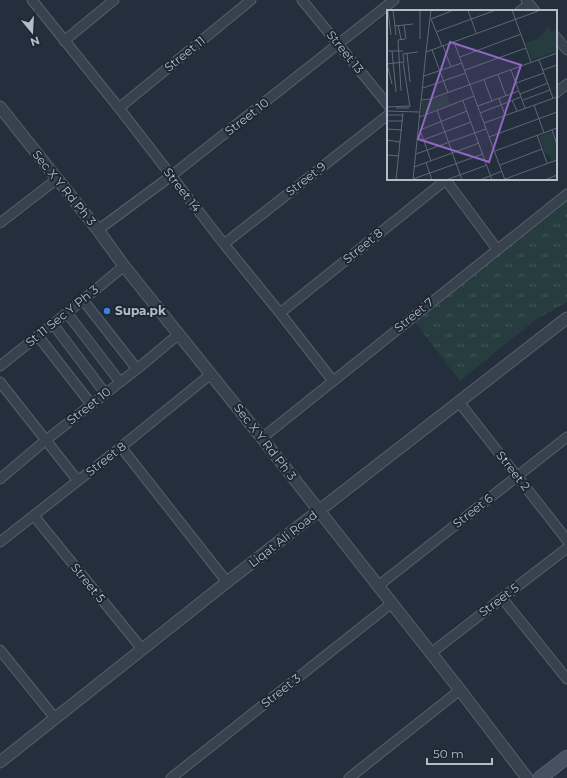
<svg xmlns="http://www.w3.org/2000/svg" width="567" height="778" font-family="Montserrat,sans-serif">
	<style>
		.park { fill: url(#park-tufts) }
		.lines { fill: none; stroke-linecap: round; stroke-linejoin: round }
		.minor-casing { stroke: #565f6c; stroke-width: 11 }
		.tertiary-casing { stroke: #565f6c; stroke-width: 13 }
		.secondary-casing { stroke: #565f6c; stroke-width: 15 }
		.minor { stroke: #38414e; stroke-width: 9 }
		.tertiary { stroke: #38414e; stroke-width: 11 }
		.secondary { stroke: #465061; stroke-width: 13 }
		.shop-dot { fill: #3f7fe0; stroke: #1d2633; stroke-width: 1.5 }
		.labels { text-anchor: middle; stroke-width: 4; stroke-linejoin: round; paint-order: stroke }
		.street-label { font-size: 12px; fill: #b4bcc9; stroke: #1d2633 }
		.poi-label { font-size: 12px; font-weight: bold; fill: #b4bcc9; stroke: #1d2633; text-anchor: start }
		.inset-river { fill: none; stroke: #394c67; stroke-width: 2 }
		.inset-road { fill: none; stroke: #5e6776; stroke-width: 1 }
		.view { fill: #9266c3; fill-opacity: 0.15; stroke: #9266c3; stroke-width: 2 }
		.inset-edge { fill: none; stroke: #b4bcc9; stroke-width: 2 }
	</style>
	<defs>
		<pattern id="park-tufts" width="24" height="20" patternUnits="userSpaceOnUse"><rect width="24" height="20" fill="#263c3f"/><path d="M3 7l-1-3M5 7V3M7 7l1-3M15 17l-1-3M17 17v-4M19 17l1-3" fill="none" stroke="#435659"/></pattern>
	</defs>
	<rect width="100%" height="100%" fill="#242f3e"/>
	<!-- park -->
	<path class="park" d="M567,200V302L535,320L460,381L415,322Z"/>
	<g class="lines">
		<!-- minor casing -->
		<g class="minor-casing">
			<path id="minor" d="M32,0L119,108L224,244L280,313L333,381
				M302,0L388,105
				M526,0L535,11
				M520,11L529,4
				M556,37L567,50
				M64,41L114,0
				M556,93L567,84
				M119,108L251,0
				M445,179L497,249
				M0,223L57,179
				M98,230L171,176L394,0
				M224,244L388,115
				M83,300L137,369
				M67,313L120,382
				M280,313L447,179
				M53,324L105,393
				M38,336L91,404
				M0,366L83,300L124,266
				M0,382L78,481
				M459,402L567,540
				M262,438L567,194
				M121,447L227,582
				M0,479L46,440L137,369L179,334
				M34,516L142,649
				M0,542L121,447L211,374
				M378,586L567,437
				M502,598L567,679
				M0,650L55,718
				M431,653L567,548
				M171,778L392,603
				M349,778L460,690"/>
		</g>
		<!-- tertiary casing -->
		<g class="tertiary-casing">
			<path id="tertiary" d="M0,107L98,230L124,266L262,438L460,690L527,778
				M0,762L227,582L567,318"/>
		</g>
		<!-- secondary casing -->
		<g class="secondary-casing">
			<path id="secondary" d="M540,778L567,757"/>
		</g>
		<!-- minor -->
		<use href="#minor" class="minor"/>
		<!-- tertiary -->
		<use href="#tertiary" class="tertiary"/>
		<!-- secondary -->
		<use href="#secondary" class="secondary"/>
	</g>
	<!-- markers -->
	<circle class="shop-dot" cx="107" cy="311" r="4"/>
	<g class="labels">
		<!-- street labels -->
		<g class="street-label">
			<text transform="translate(345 52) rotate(51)" y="4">Street 13</text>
			<text transform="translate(185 54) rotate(-39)" y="4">Street 11</text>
			<text transform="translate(247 117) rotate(-38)" y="4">Street 10</text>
			<text transform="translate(306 179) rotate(-38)" y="4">Street 9</text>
			<text transform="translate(64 188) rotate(51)" y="4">Sec X Y Rd Ph 3</text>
			<text transform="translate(182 190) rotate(52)" y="4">Street 14</text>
			<text transform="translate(363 246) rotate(-39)" y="4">Street 8</text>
			<text transform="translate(414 315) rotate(-39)" y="4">Street 7</text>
			<text transform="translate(62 316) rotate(-39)" y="4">St 11 Sec Y Ph 3</text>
			<text transform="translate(89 406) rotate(-38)" y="4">Street 10</text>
			<text transform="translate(265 442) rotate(52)" y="4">Sec X Y Rd Ph 3</text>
			<text transform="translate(106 459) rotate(-38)" y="4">Street 8</text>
			<text transform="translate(513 471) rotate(52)" y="4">Street 2</text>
			<text transform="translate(473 511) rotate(-38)" y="4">Street 6</text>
			<text transform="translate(283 539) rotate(-38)" y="4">Liqat Ali Road</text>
			<text transform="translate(88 583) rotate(51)" y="4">Street 5</text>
			<text transform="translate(499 600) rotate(-37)" y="4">Street 5</text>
			<text transform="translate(281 691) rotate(-38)" y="4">Street 3</text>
		</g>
		<!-- poi labels -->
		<g class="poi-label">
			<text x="115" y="315">Supa.pk</text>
		</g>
	</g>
	<!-- overview -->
	<g transform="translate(387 10)">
		<rect width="170" height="170" fill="#242f3e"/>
		<path d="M162,16L164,22L170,20V41L145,50L138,33L152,28ZM60,85L63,95L35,105V92ZM164,122L170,137V149L164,151L162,144L159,145L152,126Z" fill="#263c3f"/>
		<path class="inset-river" d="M9,98H22"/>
		<path class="inset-road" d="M6,0L9,25M33,0V29M81,0L89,23M125,0L144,52M1,1L4,25M44,9L55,36M44,9L67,0M11,15L14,29M17,15L19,29M8,16L26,14M49,22L109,0M67,32L118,170M56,36L64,57M45,40L61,83M0,41H16M5,41L9,82M39,42L44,0M20,44L23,72M73,47L134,24M152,50L166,88M17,52L16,44L31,42M0,54L16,52L23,97M0,54L5,74M78,60L139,38M124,60L138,98M156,60L170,55M111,65L119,86M37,66L75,53M97,70L105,91M129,73L157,63M36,78L79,63M14,81L11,30L18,29M133,84L161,73M112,88L118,105M34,90L43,89L170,43M125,90L130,101M136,90L163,80M76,91L105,170M147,95L157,123M91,96L132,81M0,97L23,96M50,100L75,170M0,101L32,102M93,103L134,87M0,105H16M33,107L87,86M0,111H16M97,113L170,87M0,119L15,120M33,120L80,101M33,120L44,151M165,120L170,135M150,125L160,153M102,127L170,102M0,130L13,132M36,130L84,112M108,141L170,118M29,144L99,119M0,145L12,146M39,153L45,170M113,155L155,139M27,157L92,133M26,169L96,144M118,169L170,150M9,170L16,103M26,170L39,42L154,0M59,170L100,155M93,170L115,161M158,170L170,165"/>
		<path class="view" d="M63,32L134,55L102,152L31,129Z"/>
		<rect width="170" height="170" class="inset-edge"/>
	</g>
	<!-- north arrow -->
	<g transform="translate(32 32) rotate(162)" stroke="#1d2633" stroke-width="3" paint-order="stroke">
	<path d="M0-3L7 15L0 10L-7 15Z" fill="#b4bcc9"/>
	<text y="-6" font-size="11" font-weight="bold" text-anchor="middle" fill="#b4bcc9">N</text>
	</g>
	<!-- scale -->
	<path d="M427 758v6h65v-6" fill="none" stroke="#b4bcc9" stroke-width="2"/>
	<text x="433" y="758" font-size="12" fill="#b4bcc9" stroke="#1d2633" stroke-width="3" paint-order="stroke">50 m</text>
</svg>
